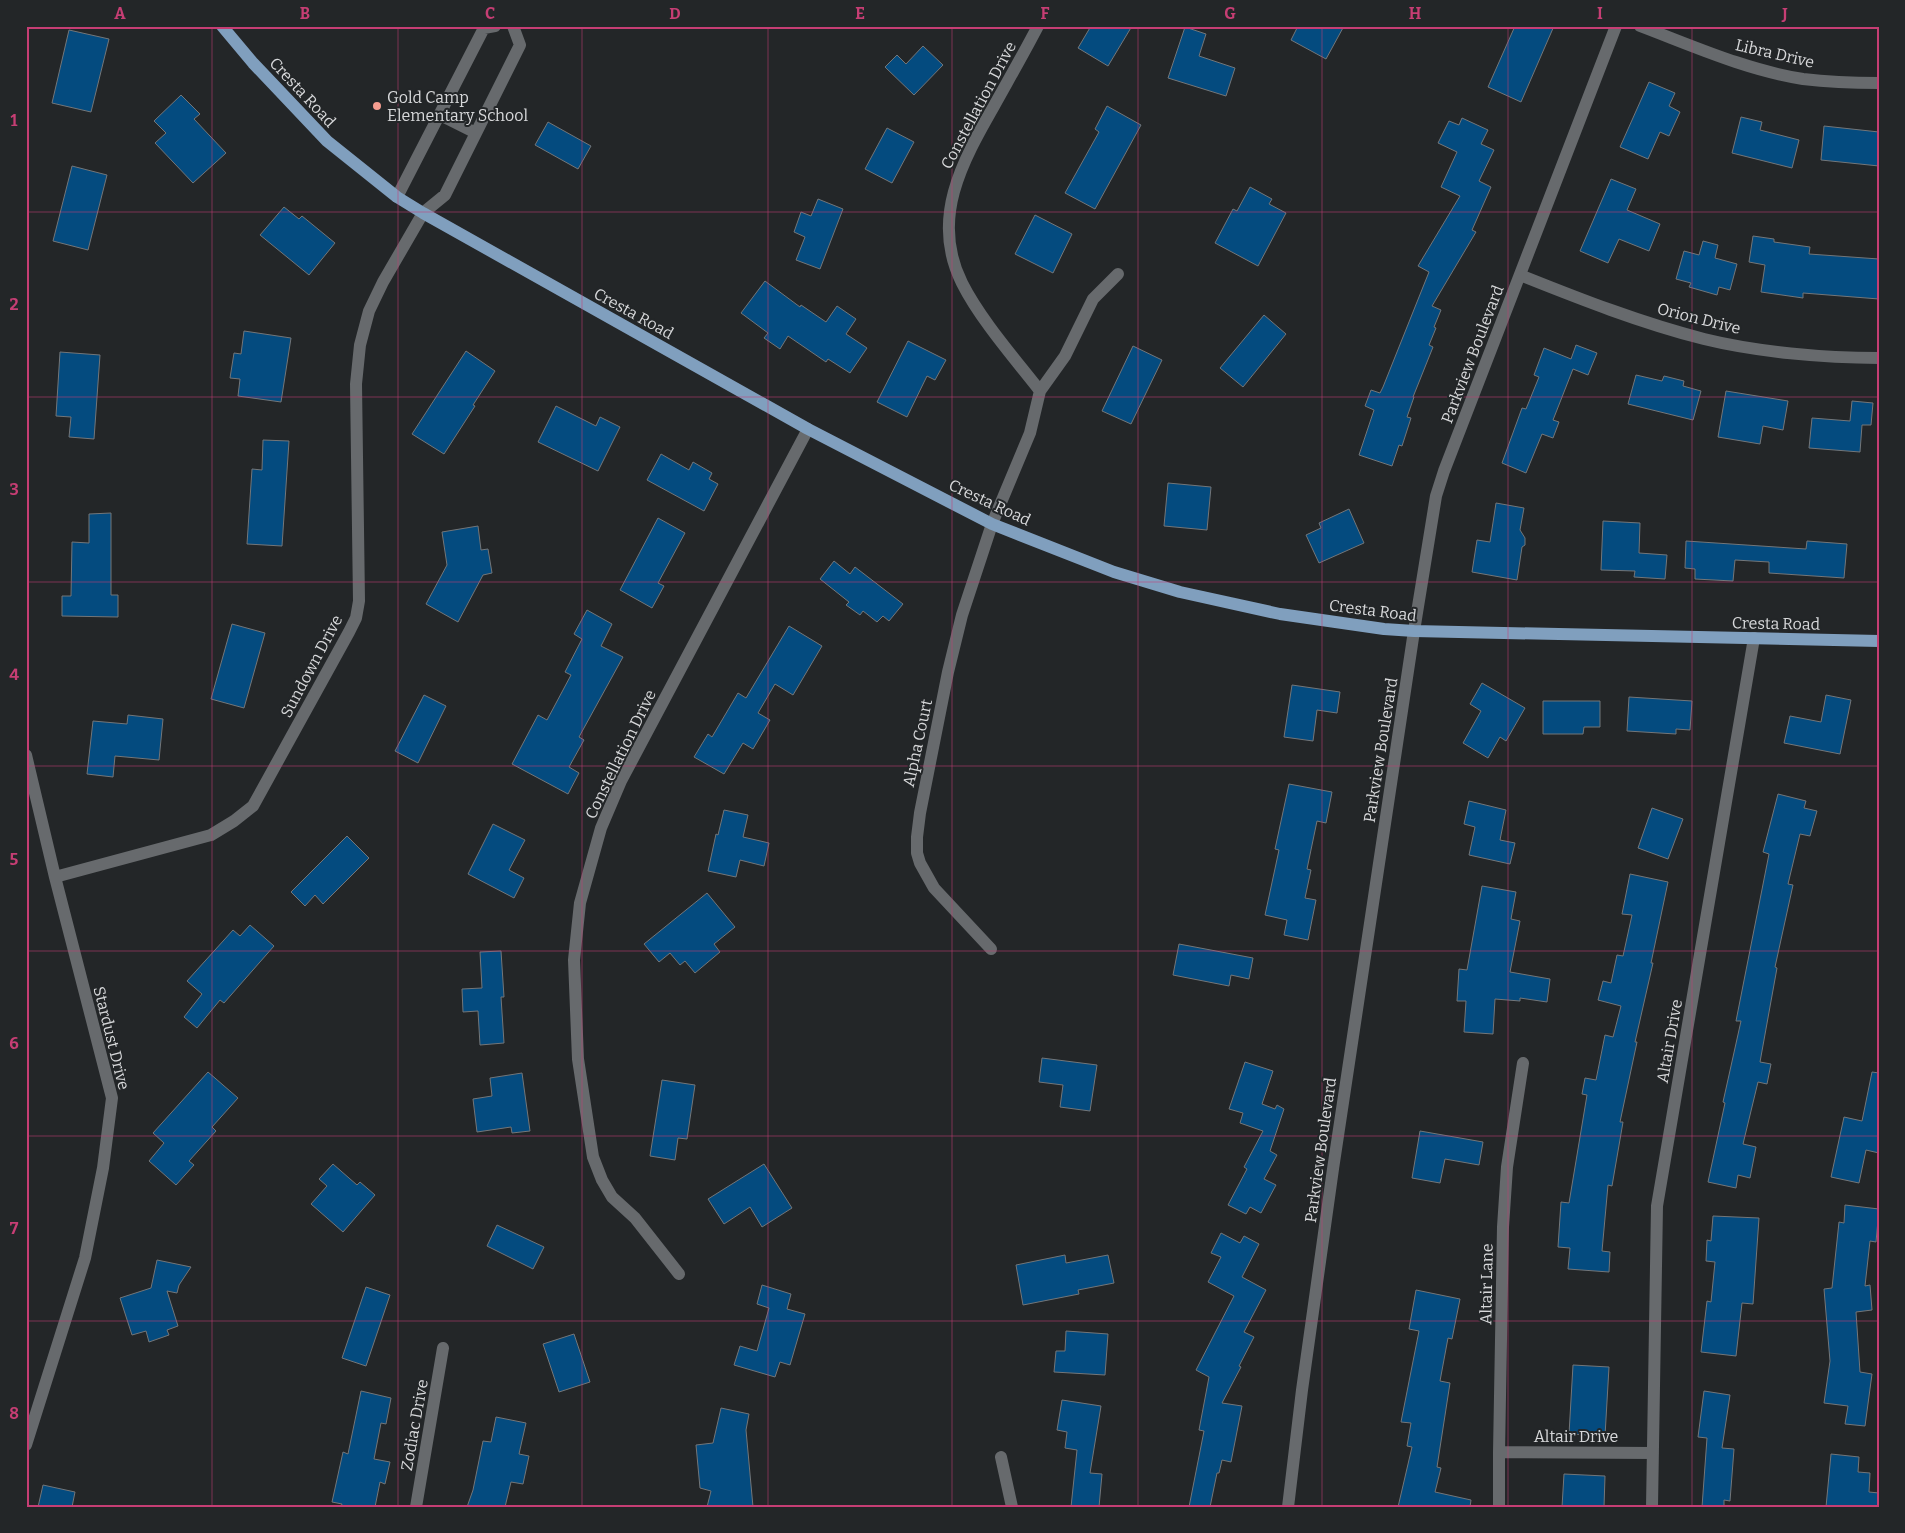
<svg xmlns="http://www.w3.org/2000/svg" width="1905" height="1533" font-family="Bitter,serif">
	<style>
		.building { fill: #044b7f; stroke: #737679 }
		.lines { fill: none; stroke-linecap: round; stroke-linejoin: round }
		.minor { stroke: #676a6d; stroke-width: 12 }
		.major { stroke: #809fbe; stroke-width: 12 }
		.grid { fill: none; stroke: #c63e74; stroke-width: 1; stroke-opacity: 0.55 }
		.poi-dot { fill: #f59d90; stroke: #232628; stroke-width: 2 }
		.labels { text-anchor: middle; stroke-width: 4; stroke-linejoin: round; paint-order: stroke }
		.street-label { font-size: 16px; fill: #d7d8da; stroke: #232628 }
		.poi-label { font-size: 16px; fill: #d7d8da; stroke: #232628; text-anchor: start }
		.neatline { fill: none; stroke: #c63e74; stroke-width: 2 }
		.grid-label { font-size: 16px; text-anchor: middle; font-weight: bold; fill: #c63e74 }
	</style>
	<rect width="100%" height="100%" fill="#232628"/>
	<!-- building -->
	<path class="building" d="M1091,26H1132L1108,66L1078,48Z
		M1298,26H1344L1326,59L1291,40Z
		M1515,26H1554L1521,102L1488,87Z
		M1185,27L1206,34L1199,56L1235,68L1226,96L1168,78Z
		M69,30L109,39L91,112L52,103Z
		M923,46L943,65L914,95L885,67L897,55L906,64Z
		M1649,82L1675,93L1669,106L1680,112L1669,136L1660,132L1648,159L1620,147Z
		M181,95L200,114L194,119L226,153L193,183L155,143L166,133L154,121Z
		M1107,106L1141,125L1095,209L1065,193L1099,132L1095,129Z
		M1741,117L1762,122L1760,130L1799,140L1792,168L1732,153Z
		M1462,118L1488,130L1481,144L1494,150L1479,181L1491,187L1472,230L1476,232L1432,306L1441,310L1434,327L1436,328L1429,345L1433,347L1413,397H1414L1407,417L1411,418L1402,446L1399,445L1392,466L1359,455L1374,410L1365,406L1371,390L1380,393L1383,387L1429,272L1418,266L1460,196L1441,187L1457,152L1438,143L1449,121L1459,125Z
		M548,122L591,146L578,169L535,145Z
		M1824,126L1879,132V166L1821,160Z
		M887,128L914,142L892,183L865,169Z
		M72,166L107,175L88,250L53,241Z
		M1611,179L1636,189L1627,210L1660,224L1649,251L1619,239L1608,263L1580,251Z
		M1250,187L1272,199L1269,204L1286,213L1258,266L1215,243L1233,209L1237,211Z
		M818,199L843,209L820,269L796,260L805,237L794,232L801,212L811,216Z
		M284,207L299,219L302,216L335,243L309,275L260,235Z
		M1035,215L1072,234L1053,273L1015,254Z
		M1753,236L1774,239V242L1810,247L1809,254L1879,259V299L1803,293V298L1761,292L1765,265L1749,262Z
		M1703,241L1718,245L1715,258L1737,264L1730,290L1719,287L1717,295L1689,287L1691,283L1676,279L1684,251L1699,255Z
		M765,281L800,307L801,305L826,322L837,306L856,319L846,334L867,348L850,373L828,359L826,362L788,336L780,349L764,338L768,333L741,313Z
		M1264,315L1286,334L1243,387L1220,368Z
		M244,331L291,338L281,402L238,396L240,379L230,378L234,353L241,354Z
		M908,341L946,360L935,380L927,376L907,417L877,402Z
		M1576,345L1597,353L1588,375L1573,369L1553,420L1559,422L1553,438L1542,434L1526,473L1502,463L1522,408L1526,409L1539,377L1534,375L1544,348L1571,359Z
		M1133,346L1162,360L1131,424L1102,411Z
		M466,351L495,371L473,405L475,406L444,454L412,434Z
		M60,352L100,355L94,439L69,437L71,417L56,416Z
		M1636,375L1662,381L1664,376L1684,381L1683,386L1701,391L1693,420L1628,404Z
		M1726,391L1788,401L1783,430L1763,426L1760,444L1718,437Z
		M1852,401L1873,403L1871,425H1862L1860,452L1809,448L1812,418L1850,421Z
		M556,406L596,426L600,417L620,427L598,471L538,442Z
		M263,440L289,441L282,546L247,544L252,469L262,470Z
		M661,454L689,470L693,462L712,473L709,479L718,484L704,511L647,480Z
		M1168,483L1211,487L1207,530L1164,526Z
		M1496,503L1524,508L1520,530L1525,538V545L1522,547L1517,580L1472,572L1477,540L1490,542Z
		M1349,509L1364,543L1319,563L1306,535L1321,528L1319,523Z
		M111,513V595H118V617L62,616V596H71L72,542L89,543V514Z
		M658,518L685,533L658,583L664,586L652,608L620,590Z
		M1603,521L1640,523L1639,553L1667,555L1665,579L1634,577L1635,571L1601,570Z
		M478,526L481,550L488,549L492,573L483,575L458,622L426,604L447,565L442,532Z
		M1686,541L1806,549L1807,541L1847,544L1844,578L1769,573V562L1735,560L1733,581L1695,579V569L1685,568Z
		M834,561L850,574L855,567L903,604L889,621L883,616L877,622L863,611L860,615L846,605L849,602L820,579Z
		M587,610L612,624L601,646L623,657L579,737L584,740L569,767L579,773L568,794L512,764L538,715L547,720L571,675L565,672L582,639L574,634Z
		M232,624L265,633L244,708L211,699Z
		M789,626L822,646L793,695L775,684L758,713L770,720L753,749L743,743L724,774L694,757L708,734L712,737L738,693L746,698Z
		M1482,683L1525,708L1506,741L1500,737L1488,758L1463,743L1481,711L1470,704Z
		M1292,685L1340,692L1337,713L1317,710L1313,741L1284,737Z
		M424,695L446,706L418,763L395,751Z
		M1826,695L1851,700L1840,754L1784,743L1790,716L1821,722Z
		M1629,697L1692,701L1690,730L1676,729V734L1627,731Z
		M1543,701H1600V727H1584L1583,734H1543Z
		M128,715L163,719L159,760L115,756L113,777L87,774L93,721L127,724Z
		M1289,784L1332,792L1326,823L1317,821L1307,869L1311,870L1305,898L1316,900L1308,940L1284,935L1287,920L1265,915L1279,850L1275,849Z
		M1778,794L1806,801L1804,808L1817,811L1810,836L1800,834L1788,884L1793,885L1775,967L1777,968L1760,1062L1771,1064L1767,1084L1758,1082L1743,1144L1756,1147L1750,1178L1738,1175L1736,1188L1708,1182L1725,1103L1723,1102L1741,1021H1736L1769,854L1763,852Z
		M1469,801L1506,810L1500,840L1515,843L1510,864L1469,855L1475,827L1464,824Z
		M1652,808L1683,819L1668,859L1638,848Z
		M724,810L748,815L743,837L769,843L764,866L740,860L736,877L708,871L716,834L718,835Z
		M493,824L525,840L509,870L524,878L514,898L468,874Z
		M347,836L369,858L323,904L315,895L305,906L291,892Z
		M1630,874L1668,882L1651,963H1653L1635,1042H1637L1620,1122H1623L1612,1186L1608,1185L1602,1251L1610,1252L1609,1272L1568,1269L1570,1248L1558,1247L1561,1202L1569,1203L1587,1095L1582,1094L1585,1078L1596,1080L1605,1035L1613,1037L1621,1006L1598,1000L1603,981L1611,983L1617,955L1623,956L1632,915L1622,914Z
		M1482,886L1516,892L1511,919L1520,921L1510,972L1550,979L1547,1002L1520,998V1001L1495,999L1493,1034L1464,1032L1466,1001H1457L1459,969L1467,970Z
		M707,893L735,927L714,944L720,952L695,973L685,961L680,965L670,953L659,962L644,944Z
		M250,925L274,946L224,1003L220,1000L197,1028L184,1017L202,994L187,981L233,930L240,936Z
		M1179,944L1253,958L1249,979L1231,975L1229,986L1173,975Z
		M501,951L504,997H501L504,1043L480,1045L478,1011L463,1012L462,989L482,988L480,952Z
		M1042,1058L1097,1065L1090,1111L1060,1107L1063,1085L1039,1082Z
		M1245,1062L1273,1071L1262,1104L1275,1109L1277,1105L1284,1109L1270,1151L1277,1155L1264,1179L1276,1185L1261,1213L1250,1207L1246,1214L1228,1205L1247,1169L1244,1167L1263,1131L1240,1123L1243,1113L1229,1109Z
		M208,1072L238,1098L212,1127L216,1131L189,1161L194,1165L176,1185L149,1161L164,1143L153,1133Z
		M1872,1072L1879,1073V1153L1866,1150L1859,1183L1831,1177L1844,1117L1862,1121Z
		M522,1073L530,1131L512,1133L511,1127L477,1132L473,1099L492,1096L490,1078Z
		M662,1080L695,1085L687,1139L678,1138L675,1160L650,1156Z
		M1420,1131L1483,1142L1479,1165L1445,1159L1440,1183L1412,1178Z
		M333,1164L357,1185L360,1182L375,1195L343,1232L311,1204L327,1186L319,1179Z
		M764,1164L792,1208L762,1227L750,1207L724,1224L708,1199Z
		M1845,1205L1879,1209L1876,1242L1870,1241L1865,1286L1870,1285L1872,1310L1856,1312L1860,1372L1872,1374L1865,1426L1845,1424L1848,1406L1824,1403L1830,1361L1824,1289L1832,1288L1839,1222L1844,1223Z
		M1713,1216L1759,1218L1753,1304L1742,1303L1736,1356L1701,1352L1707,1301L1711,1302L1715,1262L1706,1261L1707,1240L1711,1241Z
		M497,1225L544,1247L533,1269L487,1246Z
		M1221,1233L1240,1243L1244,1236L1259,1244L1242,1277L1266,1290L1244,1332L1254,1337L1239,1366L1241,1367L1222,1403L1242,1406L1231,1462L1222,1460L1219,1473H1217L1210,1507H1189L1204,1431L1199,1430L1209,1377L1196,1370L1234,1296L1208,1282L1221,1257L1211,1253Z
		M1065,1255L1066,1263L1108,1255L1114,1283L1078,1290L1079,1294L1023,1305L1016,1265Z
		M157,1260L191,1267L179,1285L177,1293L167,1291L178,1326L167,1330L169,1335L149,1342L146,1331L132,1335L120,1298L151,1288Z
		M762,1285L791,1294L787,1309L805,1314L790,1365L780,1362L775,1377L734,1365L740,1346L757,1351L769,1308L757,1304Z
		M366,1287L390,1295L366,1366L342,1358Z
		M1416,1290L1460,1299L1452,1339L1448,1338L1440,1381L1450,1383L1437,1467L1441,1468L1435,1492L1471,1500L1470,1507H1398L1412,1447L1407,1446L1411,1423L1401,1422L1419,1331L1409,1329Z
		M1066,1331L1108,1334L1105,1375L1054,1372L1056,1351H1065Z
		M574,1334L590,1382L559,1392L543,1344Z
		M1573,1365L1609,1367L1605,1436L1569,1434Z
		M361,1391L391,1398L386,1424L381,1423L374,1459L390,1462L385,1484L380,1482L375,1507H341L342,1504L332,1502L343,1452L348,1454Z
		M1704,1391L1730,1395L1722,1448L1734,1449L1730,1501L1724,1500V1507H1702L1707,1438L1698,1437Z
		M1062,1400L1101,1406L1090,1473L1102,1474L1099,1507H1071L1077,1450L1065,1448L1067,1432L1057,1430Z
		M721,1408L749,1414L746,1430L753,1507H707L711,1491L700,1488L696,1445L713,1443Z
		M496,1417L526,1423L519,1454L529,1456L523,1484L511,1482L505,1507H467L473,1490L483,1441L491,1442Z
		M1831,1454L1859,1457L1858,1472L1870,1473L1869,1492L1879,1493V1507H1826Z
		M1564,1474L1605,1476L1604,1507H1562Z
		M43,1485L75,1492L72,1507H38Z"/>
	<g class="lines">
		<!-- minor -->
		<path class="minor" d="M1038,26C1024,53 1009,79 994,106C962,162 930,219 962,283C980,319 1015,359 1040,391
			M1640,26C1693,46 1746,70 1803,79C1828,82 1854,83 1879,83
			M440,115L476,133
			M397,197L484,28L495,26
			M1520,275C1580,299 1641,323 1704,339C1757,352 1824,358 1879,358
			M26,755L55,877L112,1098L103,1168L85,1258L26,1445
			M55,877L211,835L234,821L253,806L349,632L356,618L359,601L356,384L360,345L369,311L383,282L423,213L445,195L520,45L513,26
			M991,949L934,888L920,863L917,853V837L920,813L948,672L962,615L992,524L1030,433L1040,391L1065,356L1093,299L1118,274
			M679,1274L635,1218L612,1197L602,1180L593,1157L578,1059L574,960L580,903L601,828L621,781L808,429
			M1499,1452L1653,1453
			M1001,1457L1012,1507
			M416,1507L443,1348
			M1288,1507L1302,1390L1333,1169L1414,631L1436,496L1444,471L1616,26
			M1499,1507V1452L1503,1227L1507,1167L1523,1063
			M1652,1507L1657,1206L1754,638"/>
		<!-- major -->
		<path class="major" d="M222,26L253,63L327,141L397,197L423,213L808,429L992,524L1114,572L1180,592L1280,614L1384,629L1414,631L1879,641"/>
	</g>
	<!-- grid -->
	<path class="grid" d="M212,26V1507M398,26V1507M582,26V1507M768,26V1507M952,26V1507M1138,26V1507M1322,26V1507M1508,26V1507M1692,26V1507M26,212H1879M26,397H1879M26,582H1879M26,766H1879M26,951H1879M26,1136H1879M26,1321H1879"/>
	<!-- markers -->
	<circle class="poi-dot" cx="377" cy="106" r="5"/>
	<g class="labels">
		<!-- street labels -->
		<g class="street-label">
			<text transform="translate(1775 53) rotate(13)" y="6">Libra Drive</text>
			<text transform="translate(303 92) rotate(47)" y="6">Cresta Road</text>
			<text transform="translate(978 105) rotate(-62)" y="6">Constellation Drive</text>
			<text transform="translate(634 313) rotate(29)" y="6">Cresta Road</text>
			<text transform="translate(1699 318) rotate(14)" y="6">Orion Drive</text>
			<text transform="translate(1472 354) rotate(-69)" y="6">Parkview Boulevard</text>
			<text transform="translate(990 502) rotate(25)" y="6">Cresta Road</text>
			<text transform="translate(1373 610) rotate(7)" y="6">Cresta Road</text>
			<text transform="translate(1776 623) rotate(1)" y="6">Cresta Road</text>
			<text transform="translate(311 666) rotate(-62)" y="6">Sundown Drive</text>
			<text transform="translate(917 743) rotate(-78)" y="6">Alpha Court</text>
			<text transform="translate(1380 750) rotate(-81)" y="6">Parkview Boulevard</text>
			<text transform="translate(620 754) rotate(-64)" y="6">Constellation Drive</text>
			<text transform="translate(112 1038) rotate(76)" y="6">Stardust Drive</text>
			<text transform="translate(1669 1041) rotate(-80)" y="6">Altair Drive</text>
			<text transform="translate(1320 1150) rotate(-82)" y="6">Parkview Boulevard</text>
			<text transform="translate(1486 1284) rotate(-89)" y="6">Altair Lane</text>
			<text transform="translate(414 1425) rotate(-80)" y="6">Zodiac Drive</text>
			<text x="1576" y="1442">Altair Drive</text>
		</g>
		<!-- poi labels -->
		<g class="poi-label">
			<text x="387" y="103">Gold Camp<tspan x="387" dy="18">Elementary School</tspan></text>
		</g>
	</g>
	<!-- border -->
	<rect width="1905" height="1533" fill="none" stroke="#232628" stroke-width="55"/>
	<rect x="28" y="28" width="1850" height="1478" class="neatline"/>
	<g class="grid-label">
		<text x="120" y="19">A</text>
		<text x="305" y="19">B</text>
		<text x="490" y="19">C</text>
		<text x="675" y="19">D</text>
		<text x="860" y="19">E</text>
		<text x="1045" y="19">F</text>
		<text x="1230" y="19">G</text>
		<text x="1415" y="19">H</text>
		<text x="1600" y="19">I</text>
		<text x="1785" y="19">J</text>
		<text x="14" y="126">1</text>
		<text x="14" y="310">2</text>
		<text x="14" y="495">3</text>
		<text x="14" y="680">4</text>
		<text x="14" y="865">5</text>
		<text x="14" y="1049">6</text>
		<text x="14" y="1234">7</text>
		<text x="14" y="1419">8</text>
	</g>
</svg>
